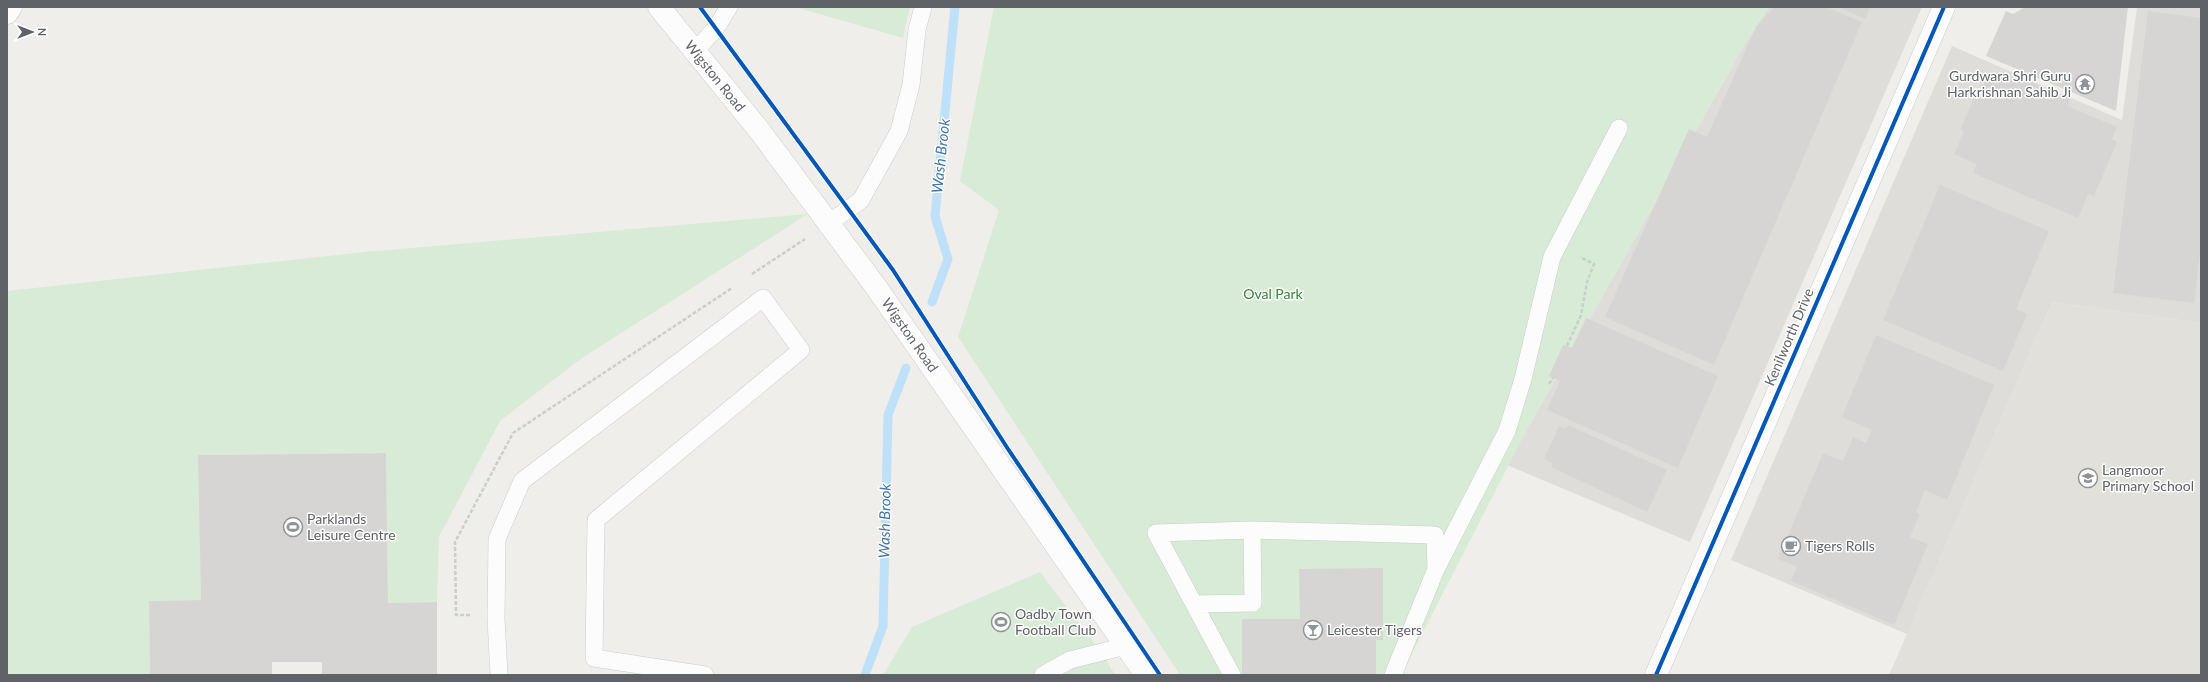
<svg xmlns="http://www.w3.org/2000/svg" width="2208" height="682" font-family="Lato,sans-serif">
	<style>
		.industrial { fill: #dfddda }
		.education { fill: #e2e0da }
		.green { fill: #d8ebd6 }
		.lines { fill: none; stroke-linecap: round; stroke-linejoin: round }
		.stream { stroke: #bfe0f9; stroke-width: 9 }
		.building { fill: #d6d5d3 }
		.lane-casing { stroke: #cbcccc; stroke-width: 18 }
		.street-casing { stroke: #cbcccc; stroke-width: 23 }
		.secondary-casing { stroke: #cacacb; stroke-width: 23 }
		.path { stroke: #cacfcc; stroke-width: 2.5; stroke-dasharray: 4 2; stroke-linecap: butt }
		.lane { stroke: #fdfcfc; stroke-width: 17 }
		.street { stroke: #fdfcfc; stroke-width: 22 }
		.secondary { stroke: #fdfcfc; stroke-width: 22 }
		.cycleway-casing { stroke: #fff; stroke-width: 6 }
		.cycleway { stroke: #0057b8; stroke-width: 4 }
		.labels { text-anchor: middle; stroke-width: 3; stroke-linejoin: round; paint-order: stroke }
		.street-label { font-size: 14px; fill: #5f6368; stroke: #fff }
		.poi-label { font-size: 14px; fill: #5f6368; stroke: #fff; text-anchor: start }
		.park-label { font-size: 14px; fill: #348238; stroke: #fff }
		.water-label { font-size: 15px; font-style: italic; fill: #4174aa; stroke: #fff }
	</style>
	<rect width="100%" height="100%" fill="#efeeea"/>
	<!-- industrial -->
	<path class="industrial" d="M1769,7H1922L1690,542L1507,465L1746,42Z
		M2137,7H2201V323L2052,302L1907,634L1731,560L1952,46L2122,120Z"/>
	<!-- education -->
	<path class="education" d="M2052,302L2201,323V675H1889Z"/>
	<!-- green -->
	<path class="green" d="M795,7H910L903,38Z
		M994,7H1769L1746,42L1525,433L1401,675H1180L958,337L999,210L960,181Z
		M808,214L582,358L500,421L439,537L437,602L388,603L386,453L199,455L201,600L149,601L150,675H7V291L365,252Z
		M1040,572L1103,655L1115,675H883L912,627Z"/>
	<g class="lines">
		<!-- stream -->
		<path class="stream" d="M932,302L948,259L935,216L955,7
			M865,675L883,626L888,415L906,368"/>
	</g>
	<!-- building -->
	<path class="building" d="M1774,7H1826L1862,22L1714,365L1605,317L1689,129L1707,137L1756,27Z
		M1839,7H1870L1865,19Z
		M2025,7H2128L2116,111L1986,56L2006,11L2013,14Z
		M2148,11L2201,18V245L2194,303L2113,293Z
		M1989,72L2017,84L2020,77L2070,99L2067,106L2117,127L2112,139L2117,142L2094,196L2088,194L2078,218L1973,173L1977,164L1954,154L1964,131L1960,130L1974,98L1977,99Z
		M1940,185L2049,231L2016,309L2027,314L2003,371L1883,320Z
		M1586,318L1718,376L1678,468L1547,410L1560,381L1549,376L1563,345L1572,348Z
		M1876,335L1994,385L1947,500L1925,490L1916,512L1920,514L1910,537L1928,544L1894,625L1791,581L1797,567L1778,559L1823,453L1843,461L1853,437L1866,443L1872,430L1842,417Z
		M1568,425L1667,470L1647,512L1551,467L1553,463L1544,459L1559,426L1566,429Z
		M386,453L388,603L437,602V675H322V662H272V675H150L149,601L201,600L198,455Z
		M1383,568V640H1376V675H1242V619H1300L1299,569Z"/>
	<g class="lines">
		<!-- lane casing -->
		<g class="lane-casing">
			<path id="lane" d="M695,51L716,28L729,7
				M829,223L861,200L899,131L911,85L917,30L923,7
				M1437,567L1507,431L1523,379L1552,257L1619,128
				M1195,604L1253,603L1252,530
				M499,675L496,619L497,539L522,481L763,298L801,350L596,520L594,658L705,675
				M1043,675L1070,660L1126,646
				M1232,675L1156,533L1252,530L1435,535L1436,569L1393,675"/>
		</g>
		<!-- street casing -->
		<g class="street-casing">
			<path id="street" d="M7,13L11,7
				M1656,675L1944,7"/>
		</g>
		<!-- secondary casing -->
		<g class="secondary-casing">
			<path id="secondary" d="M659,7L759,130L876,287L1146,675"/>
		</g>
		<!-- path -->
		<path class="path" d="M752,274L805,239
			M1567,346L1581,315L1587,282L1594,264L1580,257
			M1549,384L1553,378
			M470,615H456L455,542L513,433L732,288"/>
		<!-- lane -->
		<use href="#lane" class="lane"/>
		<!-- street -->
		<use href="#street" class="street"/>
		<!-- secondary -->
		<use href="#secondary" class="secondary"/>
		<!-- cycleway casing -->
		<g class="cycleway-casing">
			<path id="cycleway" d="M700,7L893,270L1008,449L1160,675
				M1656,675L1944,7"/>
		</g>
		<!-- cycleway -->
		<use href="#cycleway" class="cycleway"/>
	</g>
	<!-- icons -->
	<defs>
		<g id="temple-ring" transform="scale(1)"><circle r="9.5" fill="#fff" stroke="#919496" stroke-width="1.5"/><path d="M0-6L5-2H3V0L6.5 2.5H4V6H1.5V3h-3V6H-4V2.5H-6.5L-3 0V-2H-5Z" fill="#919496"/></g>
		<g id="school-ring" transform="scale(1)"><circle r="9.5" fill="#fff" stroke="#919496" stroke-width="1.5"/><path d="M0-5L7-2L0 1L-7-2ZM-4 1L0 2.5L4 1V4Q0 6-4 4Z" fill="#919496"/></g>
		<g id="stadium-ring" transform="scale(1)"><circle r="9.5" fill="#fff" stroke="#919496" stroke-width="1.5"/><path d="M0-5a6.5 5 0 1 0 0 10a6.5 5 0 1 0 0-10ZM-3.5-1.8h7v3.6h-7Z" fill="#919496"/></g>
		<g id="cafe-ring" transform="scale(1)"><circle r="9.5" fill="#fff" stroke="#919496" stroke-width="1.5"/><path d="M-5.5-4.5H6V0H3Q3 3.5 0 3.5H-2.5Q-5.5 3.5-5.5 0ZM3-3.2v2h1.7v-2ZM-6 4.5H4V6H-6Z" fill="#919496"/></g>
		<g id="bar-ring" transform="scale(1)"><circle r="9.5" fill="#fff" stroke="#919496" stroke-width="1.5"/><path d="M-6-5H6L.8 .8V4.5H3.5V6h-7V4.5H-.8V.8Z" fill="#919496"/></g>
	</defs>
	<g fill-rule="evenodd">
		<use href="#temple-ring" x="2085" y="84"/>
		<use href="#school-ring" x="2088" y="478"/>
		<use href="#stadium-ring" x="293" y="527"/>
		<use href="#cafe-ring" x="1791" y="546"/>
		<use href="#stadium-ring" x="1001" y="622"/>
		<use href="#bar-ring" x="1313" y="630"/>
	</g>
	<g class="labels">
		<!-- street labels -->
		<g class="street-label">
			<text transform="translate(715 76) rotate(51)" y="5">Wigston Road</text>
			<text transform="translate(910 335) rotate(55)" y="5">Wigston Road</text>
			<text transform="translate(1789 337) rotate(-67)" y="5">Kenilworth Drive</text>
		</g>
		<!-- poi labels -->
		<g class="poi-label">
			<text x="2071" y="81" text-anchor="end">Gurdwara Shri Guru<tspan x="2071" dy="16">Harkrishnan Sahib Ji</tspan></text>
			<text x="2102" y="475">Langmoor<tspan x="2102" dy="16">Primary School</tspan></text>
			<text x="307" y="524">Parklands<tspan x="307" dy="16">Leisure Centre</tspan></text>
			<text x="1805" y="551">Tigers Rolls</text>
			<text x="1015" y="619">Oadby Town<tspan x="1015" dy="16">Football Club</tspan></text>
			<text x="1327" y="635">Leicester Tigers</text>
		</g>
		<!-- park labels -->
		<g class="park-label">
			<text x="1273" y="299">Oval Park</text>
		</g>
		<!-- water labels -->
		<g class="water-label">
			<text transform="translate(941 156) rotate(-84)" y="5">Wash Brook</text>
			<text transform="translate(885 521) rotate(-89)" y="5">Wash Brook</text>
		</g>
	</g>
	<!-- border -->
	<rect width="2208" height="682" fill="none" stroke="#5f6368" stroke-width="16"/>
	<!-- north arrow -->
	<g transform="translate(32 32) rotate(90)" stroke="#ffffff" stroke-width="3" paint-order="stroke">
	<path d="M0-3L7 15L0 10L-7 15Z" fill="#5f6368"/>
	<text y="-6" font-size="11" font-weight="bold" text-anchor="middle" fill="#5f6368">N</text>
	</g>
</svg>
